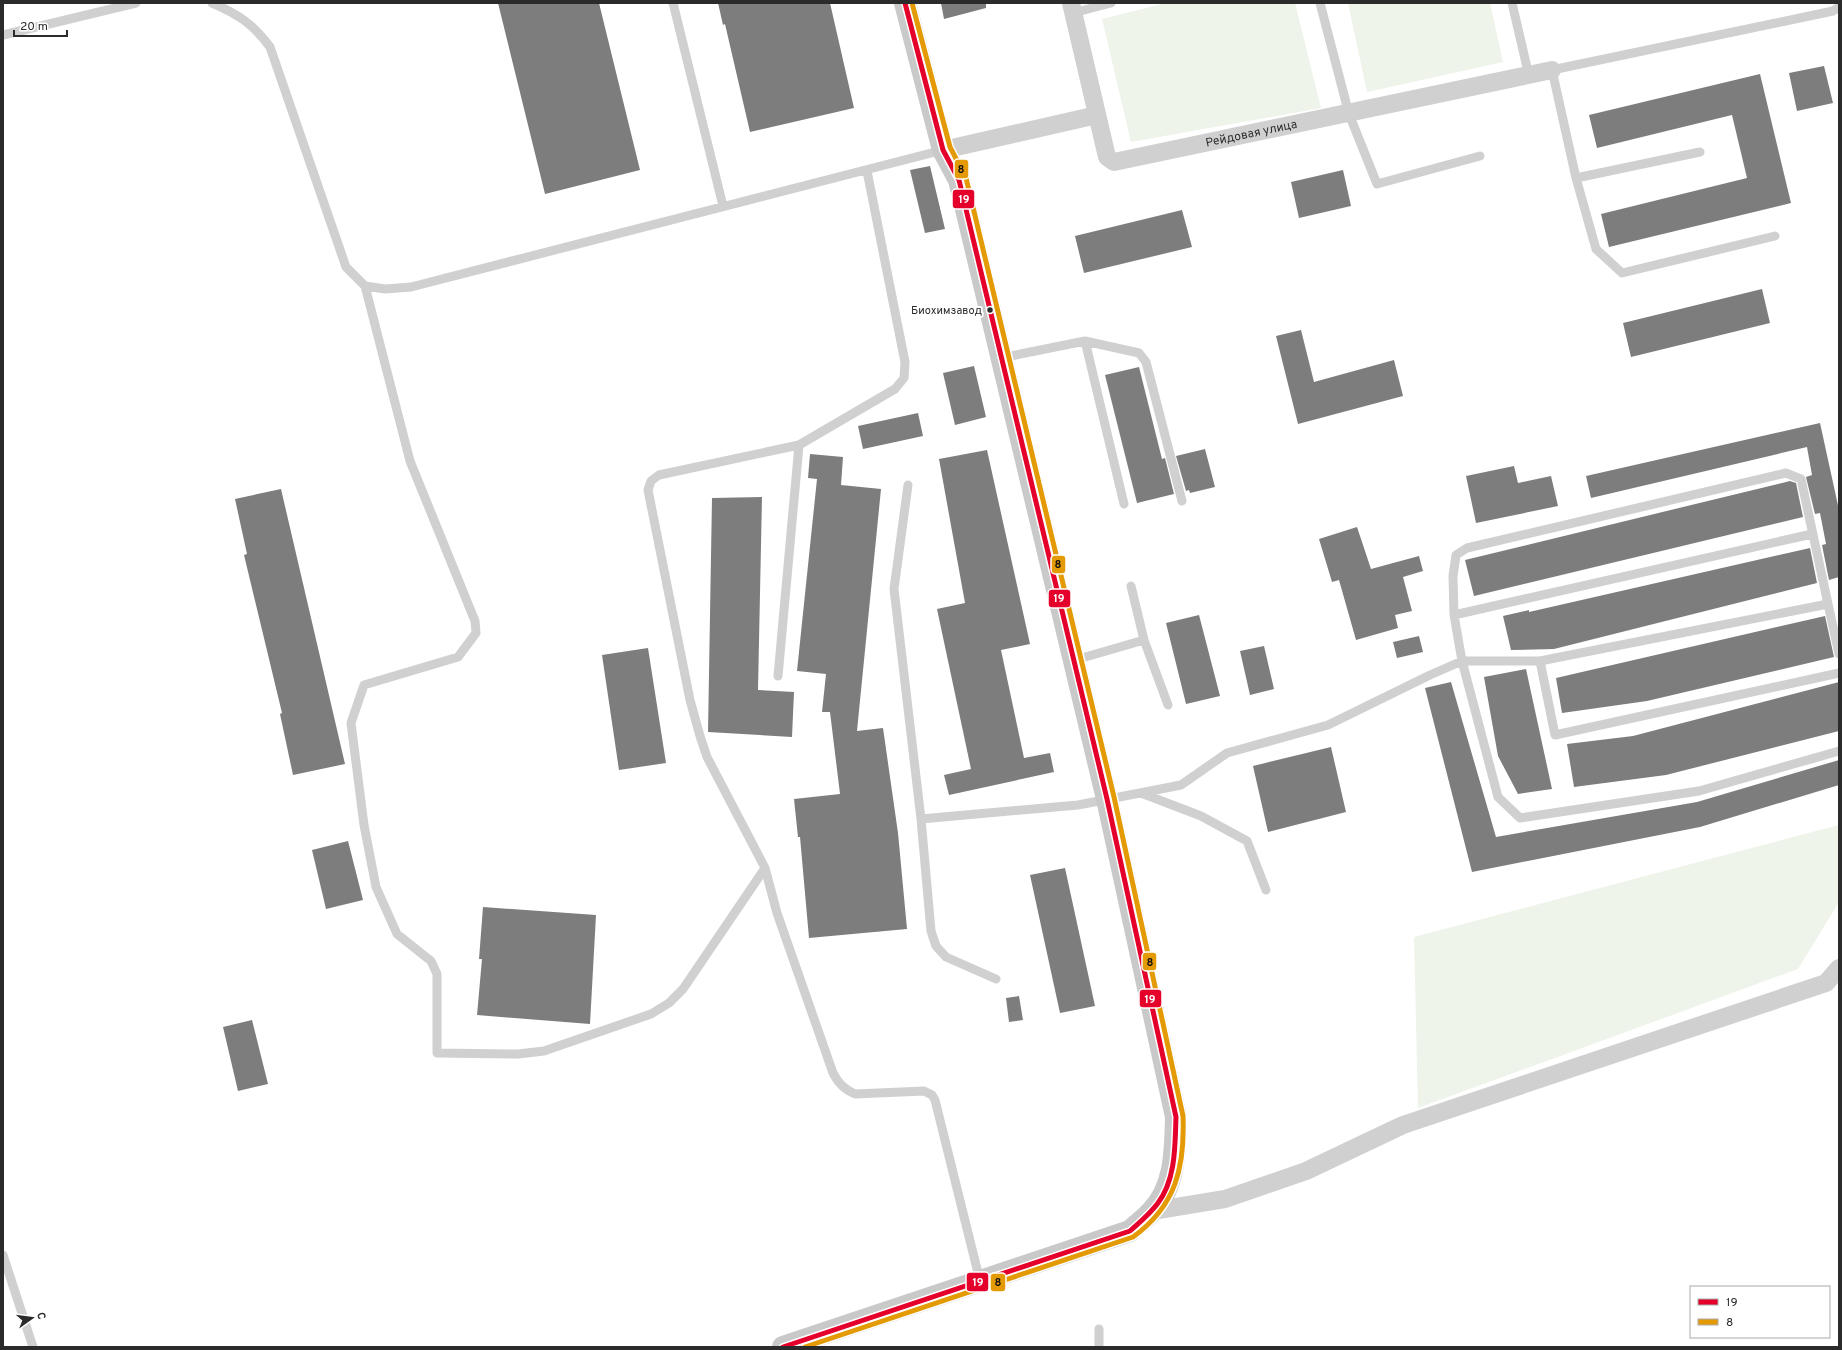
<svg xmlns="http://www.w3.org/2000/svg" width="1842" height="1350" font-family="Overpass,sans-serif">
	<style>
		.green { fill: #eef4e9 }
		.building { fill: #7d7d7d }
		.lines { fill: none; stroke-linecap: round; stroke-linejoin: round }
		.lane { stroke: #d0d0d0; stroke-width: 9 }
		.street { stroke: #d0d0d0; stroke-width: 18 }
		.secondary { stroke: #c9c9c9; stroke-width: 22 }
		.bus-1-casing { stroke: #fff; stroke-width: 8 }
		.bus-2-casing { stroke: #fff; stroke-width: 8 }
		.bus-1 { stroke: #e4002b; stroke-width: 5 }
		.bus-2 { stroke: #e39a04; stroke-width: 5 }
		.bus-dot { fill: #2b2b2b; stroke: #fff; stroke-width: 1.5 }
		.labels { text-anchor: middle; stroke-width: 4; stroke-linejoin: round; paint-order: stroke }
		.bus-label { font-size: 11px; fill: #2b2b2b; stroke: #fff; text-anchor: end }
		.street-label { font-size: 12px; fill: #2b2b2b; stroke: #fff }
		.line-badge { stroke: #fff; stroke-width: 1.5 }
		.badge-label { font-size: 11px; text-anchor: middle; font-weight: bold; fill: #fff }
		.pale-badge-label { font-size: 11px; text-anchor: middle; font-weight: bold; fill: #111 }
	</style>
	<rect width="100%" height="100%" fill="#fff"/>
	<!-- green -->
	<path class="green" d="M1166,3H1295L1321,108L1131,142L1102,19Z
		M1348,3H1490L1503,62L1367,92Z
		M1839,825V902L1798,969L1418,1108L1414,937Z"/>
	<!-- building -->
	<path class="building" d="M498,3H599L640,170L545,194Z
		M718,3H830L854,108L750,132L725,24L723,25Z
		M941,3H986V8L944,19Z
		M1824,66L1833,103L1797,111L1789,73Z
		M1760,74L1791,203L1609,247L1601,214L1747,178L1732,115L1597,148L1589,115Z
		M930,166L945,229L925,233L910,170Z
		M1343,170L1351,206L1299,218L1291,182Z
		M1182,210L1192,247L1084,273L1075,236Z
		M1762,289L1770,323L1631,357L1623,323Z
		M1301,330L1314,382L1394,360L1403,396L1298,424L1276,336Z
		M974,366L986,417L955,425L943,373Z
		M1139,367L1162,459L1165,458L1174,494L1137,503L1105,375Z
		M918,413L923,436L863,449L858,426Z
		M1820,423L1839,510V577L1829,580L1822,545L1826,544L1820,513L1815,514L1806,477L1812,475L1807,447L1591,498L1586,476Z
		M1205,449L1215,487L1190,493L1189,490L1186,491L1176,456Z
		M987,450L1030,644L1001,650L1024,758L1050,753L1054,772L949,795L944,775L971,769L937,609L965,603L939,459Z
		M810,454L843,457L841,485L881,489L857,731L883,728L898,833L907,929L809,938L800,837H798L794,799L840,794L830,712H822L826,674L797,671L817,479L808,478Z
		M1514,466L1518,483L1551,476L1558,506L1476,523L1466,476Z
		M1790,481L1796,483L1803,517L1474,596L1465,560Z
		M281,489L345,764L293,775L280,714L282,713L244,555L247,554L235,499Z
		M762,497L758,690L794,692L792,737L708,732L712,498Z
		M1357,527L1371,569L1419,556L1423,571L1403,577L1412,611L1395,615L1398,628L1356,640L1339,580L1332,582L1319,539Z
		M1810,548L1817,583L1554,649L1511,650L1503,616L1529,610V612Z
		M1199,615L1220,696L1186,704L1166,623Z
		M1825,616L1834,657L1647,701L1562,713L1556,678Z
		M1419,636L1423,652L1397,658L1393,642Z
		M1264,646L1274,689L1250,695L1240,651Z
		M648,648L666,763L619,770L602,655Z
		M1526,669L1552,789L1518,794L1498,756L1484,677Z
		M1451,682L1496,837L1697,802L1839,760V785L1700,827L1472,872L1425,688Z
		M1839,682V731L1666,775L1574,787L1567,744L1633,736Z
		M1331,747L1346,812L1268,832L1253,766Z
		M348,841L363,900L326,909L312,850Z
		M1065,868L1095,1006L1060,1013L1030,875Z
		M483,907L596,915L590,1024L477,1015L482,959H479Z
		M1019,996L1023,1020L1009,1022L1006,998Z
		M252,1020L268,1084L238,1091L223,1027Z"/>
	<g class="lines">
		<!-- lane -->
		<path class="lane" d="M212,3C238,14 253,24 270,47L346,267L365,286L385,289L411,287L943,150
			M673,3L723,206
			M1320,3L1349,114L1377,184L1480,156
			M1512,3L1529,76
			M1073,13L1111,3
			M3,35L136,3
			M1576,178L1700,152
			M1775,236L1622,273L1596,249L1576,178L1552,70L1833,11L1839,7
			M365,286L410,461L475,621L476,633L458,657L364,685L351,723L364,825L376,887L397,934L431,961L437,974V1053L518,1054L544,1051L651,1014L669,1003L683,989L765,868L707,757L700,736L690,700L648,490L651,481L659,475L799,445L895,389L904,378L905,362L867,171
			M1085,341L1124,504
			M1001,358L1085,341L1139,353L1146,362L1182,501
			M908,485L894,589L921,819L1078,805L1181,785L1227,753L1328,725L1430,675L1462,661L1454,615
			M1131,586L1144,640L1168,705
			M1828,604L1839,654
			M1075,660L1144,640
			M1540,661L1828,604L1801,479L1786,473L1467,548L1456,555L1453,576L1454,615L1812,534
			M1839,673L1555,735L1540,661H1462L1498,797L1520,818L1699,791L1839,751
			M778,676L799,445
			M1141,793L1201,816L1247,841L1266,890
			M921,819L931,931L936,946L946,957L996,979
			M765,868L777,913L833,1073C839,1084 844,1089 855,1094L924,1091L932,1095L935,1100L980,1281
			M3,1255L33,1347
			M1099,1329V1347"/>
		<!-- street -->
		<g class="street">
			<path id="s1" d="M1071,3L1107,157L1114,162L1552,70"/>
			<path d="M943,150L1097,115"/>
			<path d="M1152,1211L1225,1199L1306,1171L1403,1125L1826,983L1839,968"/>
		</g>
		<!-- secondary -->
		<path class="secondary" d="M783,1347L1130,1231C1137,1224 1145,1219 1151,1212C1176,1187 1175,1149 1176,1117L1107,799L959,180L943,150L905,3"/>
		<!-- bus-1 casing -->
		<g class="bus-1-casing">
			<path id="bus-1" d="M783,1347L1130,1231C1140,1222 1150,1214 1158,1203C1176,1179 1175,1145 1176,1117L1107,799L959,180L943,150L905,3"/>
		</g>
		<!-- bus-2 casing -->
		<g class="bus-2-casing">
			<path id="bus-2" d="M805,1347L1133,1237C1176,1206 1185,1167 1183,1116L1114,797L966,178L950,147L912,3"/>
		</g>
		<!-- bus-1 -->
		<use href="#bus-1" class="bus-1"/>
		<!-- bus-2 -->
		<use href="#bus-2" class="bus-2"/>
	</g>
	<!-- markers -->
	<circle class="bus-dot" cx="990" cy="310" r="3.5"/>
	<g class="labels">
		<!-- bus labels -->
		<g class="bus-label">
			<text x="982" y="314">Биохимзавод</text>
		</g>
		<!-- street labels -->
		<g class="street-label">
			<text dy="4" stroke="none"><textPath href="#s1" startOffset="307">Рейдовая улица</textPath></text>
		</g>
	</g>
	<g class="line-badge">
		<rect x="954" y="159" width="15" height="20" rx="4" fill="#e39a04"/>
		<rect x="952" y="189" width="23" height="20" rx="4" fill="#e4002b"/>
		<rect x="1051" y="555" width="15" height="19" rx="4" fill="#e39a04"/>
		<rect x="1048" y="589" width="23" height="19" rx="4" fill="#e4002b"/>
		<rect x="1142" y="952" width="15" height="19" rx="4" fill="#e39a04"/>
		<rect x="1139" y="989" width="23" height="19" rx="4" fill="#e4002b"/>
		<rect x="966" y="1272" width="23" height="20" rx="4" fill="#e4002b"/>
		<rect x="990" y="1273" width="16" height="19" rx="4" fill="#e39a04"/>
	</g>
	<g class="badge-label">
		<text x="964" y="203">19</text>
		<text x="1059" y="602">19</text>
		<text x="1150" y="1003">19</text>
		<text x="978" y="1286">19</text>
	</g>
	<g class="pale-badge-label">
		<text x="961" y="173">8</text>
		<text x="1058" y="568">8</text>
		<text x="1150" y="966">8</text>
		<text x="998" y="1286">8</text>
	</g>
	<!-- border -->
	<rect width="1842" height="1350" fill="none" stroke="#2b2b2b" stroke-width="8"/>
	<!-- legend -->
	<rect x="1690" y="1286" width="140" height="52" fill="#ffffff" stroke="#aaaaaa"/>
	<rect x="1698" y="1299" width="20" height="6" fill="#e4002b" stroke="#aaaaaa"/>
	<text x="1726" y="1306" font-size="12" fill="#2b2b2b">19</text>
	<rect x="1698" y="1319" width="20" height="6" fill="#e39a04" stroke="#aaaaaa"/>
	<text x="1726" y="1326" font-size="12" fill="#2b2b2b">8</text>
	<!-- north arrow -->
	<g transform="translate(32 1318) rotate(76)" stroke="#ffffff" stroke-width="3" paint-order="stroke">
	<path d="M0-3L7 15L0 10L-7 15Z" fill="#2b2b2b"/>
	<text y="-6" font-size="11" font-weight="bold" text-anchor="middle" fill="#2b2b2b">С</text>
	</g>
	<!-- scale -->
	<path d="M14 30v6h53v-6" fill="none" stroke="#2b2b2b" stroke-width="2"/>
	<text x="20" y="30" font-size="12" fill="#2b2b2b" stroke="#ffffff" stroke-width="3" paint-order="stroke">20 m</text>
</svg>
